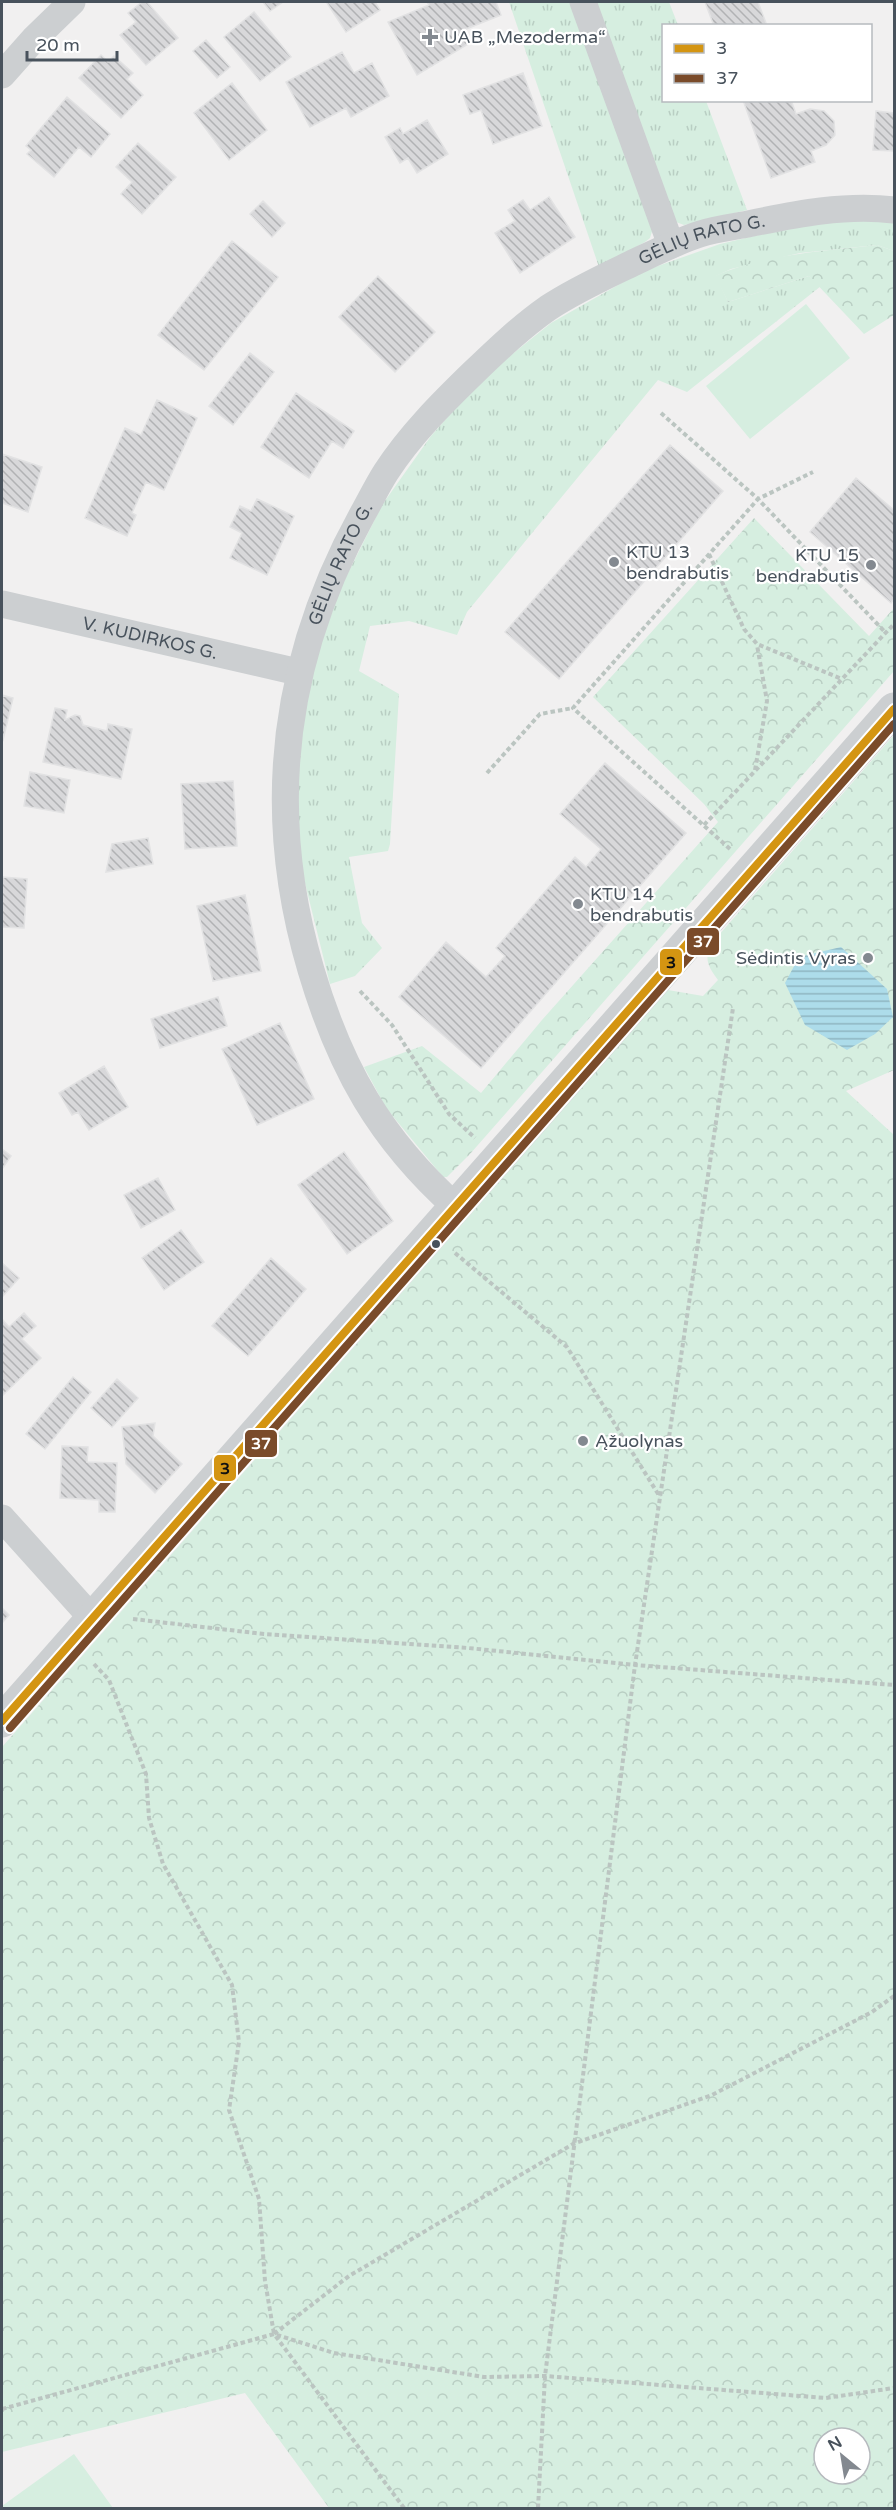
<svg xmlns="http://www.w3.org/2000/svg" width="896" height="2510" font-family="'Varela Round',sans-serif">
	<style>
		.grass { fill: url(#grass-tufts) }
		.forest { fill: url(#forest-crowns); fill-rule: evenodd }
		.pitch { fill: #d6eee0 }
		.water { fill: url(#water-rules) }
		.building { fill: url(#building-back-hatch); stroke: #e2e2e3; stroke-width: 1.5 }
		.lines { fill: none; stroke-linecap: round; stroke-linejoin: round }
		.path { stroke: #bbc5c1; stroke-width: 4; stroke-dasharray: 4.5 3; stroke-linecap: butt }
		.minor { stroke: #cccfd1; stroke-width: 27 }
		.tertiary { stroke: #cccfd1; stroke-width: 33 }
		.bus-1-casing { stroke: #fff; stroke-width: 12 }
		.bus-2-casing { stroke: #fff; stroke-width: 12 }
		.bus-1 { stroke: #d49512; stroke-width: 8 }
		.bus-2 { stroke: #7a4b2a; stroke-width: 8 }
		.poi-dot { fill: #838990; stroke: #fff; stroke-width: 2 }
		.bus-dot { fill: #48525c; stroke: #fff; stroke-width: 2 }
		.labels { text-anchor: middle; stroke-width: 4.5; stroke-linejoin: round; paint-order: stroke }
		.poi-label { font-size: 18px; fill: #48525c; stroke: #fff; text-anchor: start }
		.street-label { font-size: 18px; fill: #48525c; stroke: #fff }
		.line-badge { stroke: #fff; stroke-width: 2 }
		.badge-label { font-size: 16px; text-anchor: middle; font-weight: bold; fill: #fff }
		.pale-badge-label { font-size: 16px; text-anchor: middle; font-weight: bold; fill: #111 }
	</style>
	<defs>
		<pattern id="grass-tufts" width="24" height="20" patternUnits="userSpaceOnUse" patternTransform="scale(1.5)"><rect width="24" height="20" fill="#d6eee0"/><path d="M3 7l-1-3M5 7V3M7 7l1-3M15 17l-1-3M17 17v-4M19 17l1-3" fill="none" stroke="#b9cec3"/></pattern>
		<pattern id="forest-crowns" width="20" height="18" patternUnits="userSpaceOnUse" patternTransform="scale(1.5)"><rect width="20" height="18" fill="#d6eee0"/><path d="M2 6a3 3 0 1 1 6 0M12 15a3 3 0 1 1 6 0" fill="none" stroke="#b9cec3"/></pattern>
		<pattern id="water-rules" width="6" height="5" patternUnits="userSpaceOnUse" patternTransform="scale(1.5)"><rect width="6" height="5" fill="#addcea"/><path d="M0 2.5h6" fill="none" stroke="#8fb5c1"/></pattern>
		<pattern id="building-back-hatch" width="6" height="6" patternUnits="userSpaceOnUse" patternTransform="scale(1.5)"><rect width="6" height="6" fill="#d8d8da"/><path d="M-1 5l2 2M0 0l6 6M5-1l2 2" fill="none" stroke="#b1b2b4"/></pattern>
	</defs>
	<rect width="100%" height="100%" fill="#f1f0f0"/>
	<!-- grass -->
	<path class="grass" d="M509,2H570L653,228L650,238L645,242L599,267Z
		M595,2H669L678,25L664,26V100L706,101L747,210L684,225L676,222Z
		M894,219V251L877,245L800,253L731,269L716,276L728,302L809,276L821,286L687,392L658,380L467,612L457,635L409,621L370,626L359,671L399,694L390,844L388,851L349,857L362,923L382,948L355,976L330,984L300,863L296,802L304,695L335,599L382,505L431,436L480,380L551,323L641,272L720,244L815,222Z"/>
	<!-- forest -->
	<path class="forest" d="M877,245L894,251V315L864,334L809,276L728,302L715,276C766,254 823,251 877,245Z
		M754,518L869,636L894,608V671L470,1154L447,1177H443L386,1108L364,1067L422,1046L481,1093L542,1020L718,822L704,804L593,697Z
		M894,735V1070L846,1091L894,1135V2508H329L245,2393L2,2452V1747L668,990L703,996L718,980C708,966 704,960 711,944ZM824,2438H860V2474H824Z"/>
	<!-- pitch -->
	<path class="pitch" d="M806,304L850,358L750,439L706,386Z
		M74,2454L113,2508H2V2506Z"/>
	<!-- water -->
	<path class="water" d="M841,947L887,989L893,1017L875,1034L847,1050L805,1025L785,983L799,957Z"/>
	<!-- building -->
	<path class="building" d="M142,2H147L178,38L146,65L120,35L136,22L128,13Z
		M263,2H283L270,11Z
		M329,2H375L380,10L346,32L327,3Z
		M427,2H496L501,15L461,31L468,44L417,75L388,22L429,5Z
		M705,2H758L766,23L758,26H714Z
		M254,12L291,57L260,81L224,37Z
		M206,40L230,67L217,78L193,51Z
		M342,52L354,73L372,63L389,96L351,117L346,108L310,127L286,82Z
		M101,55L108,62L114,56L133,73L127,79L143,95L121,118L79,78Z
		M523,73L542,126L493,144L481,110L470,114L463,95Z
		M232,83L267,130L229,160L194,113Z
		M67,97L110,134L91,157L79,147L54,177L27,154L31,150L26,146Z
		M743,100H791L796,114L810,109L824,111L834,121L835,135L826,145L811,151L815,162L771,178Z
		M876,111L894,113V151L873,150Z
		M427,120L448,154L417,173L408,158L400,163L385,137L400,128L403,134Z
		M138,143L176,177L142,214L121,194L132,182L116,167Z
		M549,197L575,237L520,273L495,233L515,221L508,210L523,200L530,210Z
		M263,201L285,223L272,237L250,214Z
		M232,241L278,277L204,370L158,335Z
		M378,276L435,332L395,372L339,317Z
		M250,353L274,372L233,425L209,406Z
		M296,393L354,431L343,448L332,441L309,478L261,447Z
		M157,400L197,418L164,490L146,482L132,513L136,515L127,536L85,518L125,428L141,435Z
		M670,445L723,491L559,679L505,632Z
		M2,454L42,467L28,512L2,503Z
		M856,478L894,510V599L891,603L810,532Z
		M257,499L294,516L267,575L230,558L242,533L230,527L240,506L251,511Z
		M2,695L13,698L3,740L2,739Z
		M55,708L67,710L65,720L75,715L80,716L83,725L107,731L108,724L132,729L121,779L43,762Z
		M605,763L686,833L481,1068L399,997L446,942L486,977L505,956L496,948L575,857L586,867L601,849L560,814Z
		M30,772L70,780L64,813L24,806Z
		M233,781L237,846L185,849L181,784Z
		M148,838L153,864L106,872L112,844Z
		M2,877L27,879L24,928L2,927Z
		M245,895L261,971L213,981L197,906Z
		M218,997L227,1026L160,1048L151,1019Z
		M280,1023L314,1099L257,1125L222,1049Z
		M104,1066L128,1107L89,1130L78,1112L72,1115L59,1093Z
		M2,1149L11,1156L2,1169Z
		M344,1152L393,1221L347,1254L298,1185Z
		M158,1178L175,1210L141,1228L124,1195Z
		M181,1230L204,1262L164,1290L142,1258Z
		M271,1258L306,1289L248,1356L212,1326Z
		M2,1263L19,1278L2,1297Z
		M24,1313L36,1326L22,1339L41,1358L2,1396V1319L9,1327Z
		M73,1377L91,1392L45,1449L26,1434Z
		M117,1379L138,1398L112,1427L91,1408Z
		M155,1423L153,1436L182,1464L155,1493L126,1464L122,1427Z
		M62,1446L88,1447L87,1462L117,1463L115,1512H99V1500L60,1498Z
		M2,1608L9,1615L2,1623Z"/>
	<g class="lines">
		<!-- path -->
		<path class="path" d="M661,413L758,499L813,472
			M709,554L744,629L757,644L842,679
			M755,770L767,701L757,645
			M487,773L540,714L573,708
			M704,825L894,624
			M730,849L573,708L758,499L886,633
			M360,991L392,1025L449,1114L475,1138
			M455,1253L567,1347L660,1497
			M133,1619L264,1634L468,1648L635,1665L894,1685
			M94,1664L109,1680L146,1774L149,1818L163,1864L232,1985L239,2042L229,2110L259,2199L265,2281L274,2334
			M894,1996L872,2012L712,2095L573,2144L349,2276L274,2334L334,2353L484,2377L545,2376L826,2398L894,2388
			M2,2409L274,2334L404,2508
			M538,2508L545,2376L635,1665L733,1008"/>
		<!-- minor -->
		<g class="minor">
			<path d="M583,2L671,245"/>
			<path d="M2,75L34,39L72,2"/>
			<path id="s1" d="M2,604L298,672"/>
			<path id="s2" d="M456,1207C380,1139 340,1068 311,970C264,812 282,660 362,515C370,501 377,486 386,472C410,435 442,403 474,372C498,349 521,327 548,308C575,290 606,276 635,262C656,252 678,241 700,234C715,229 732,227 748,224C796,214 846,204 894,210"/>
			<path d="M2,1518L91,1617"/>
		</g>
		<!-- tertiary -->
		<path class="tertiary" d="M2,1721L894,709"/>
		<!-- bus-1 casing -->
		<g class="bus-1-casing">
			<path id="bus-1" d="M2,1721L894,709"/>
		</g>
		<!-- bus-2 casing -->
		<g class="bus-2-casing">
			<path id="bus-2" d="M10,1728L894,724"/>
		</g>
		<!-- bus-1 -->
		<use href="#bus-1" class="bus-1"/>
		<!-- bus-2 -->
		<use href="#bus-2" class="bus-2"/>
	</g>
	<!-- markers -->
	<g class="poi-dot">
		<path d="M427 28h6v6h6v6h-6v6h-6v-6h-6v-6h6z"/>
		<circle cx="614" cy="562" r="6"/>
		<circle cx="871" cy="565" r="6"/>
		<circle cx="578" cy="904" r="6"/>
		<circle cx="868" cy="958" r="6"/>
		<circle cx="583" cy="1441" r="6"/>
	</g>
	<circle class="bus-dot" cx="436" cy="1244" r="5"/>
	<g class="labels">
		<!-- poi labels -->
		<g class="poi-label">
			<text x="444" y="43">UAB „Mezoderma“</text>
			<text x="626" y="558">KTU 13<tspan x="626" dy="21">bendrabutis</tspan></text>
			<text x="859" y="561" text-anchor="end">KTU 15<tspan x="859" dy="21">bendrabutis</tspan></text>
			<text x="590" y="900">KTU 14<tspan x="590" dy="21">bendrabutis</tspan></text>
			<text x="856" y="964" text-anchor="end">Sėdintis Vyras</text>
			<text x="595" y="1447">Ąžuolynas</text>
		</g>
		<!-- street labels -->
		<g class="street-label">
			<text dy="6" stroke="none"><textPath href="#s2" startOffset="1203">GĖLIŲ RATO G.</textPath></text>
			<text dy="6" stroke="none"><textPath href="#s2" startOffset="699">GĖLIŲ RATO G.</textPath></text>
			<text dy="6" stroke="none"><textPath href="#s1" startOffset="152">V. KUDIRKOS G.</textPath></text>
		</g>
	</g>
	<g class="line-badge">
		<rect x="686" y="927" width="34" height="29" rx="6" fill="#7a4b2a"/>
		<rect x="659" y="948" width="24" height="28" rx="6" fill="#d49512"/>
		<rect x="244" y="1429" width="34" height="29" rx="6" fill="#7a4b2a"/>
		<rect x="213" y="1454" width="24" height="28" rx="6" fill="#d49512"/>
	</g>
	<g class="badge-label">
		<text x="703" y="947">37</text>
		<text x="261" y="1449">37</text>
	</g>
	<g class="pale-badge-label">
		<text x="671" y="968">3</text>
		<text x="225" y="1474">3</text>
	</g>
	<!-- border -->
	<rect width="896" height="2510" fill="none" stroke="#48525c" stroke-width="6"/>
	<!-- legend -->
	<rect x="662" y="24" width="210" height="78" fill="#ffffff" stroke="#b6babe" stroke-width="1.5"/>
	<rect x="674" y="44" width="30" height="9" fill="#d49512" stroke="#b6babe" stroke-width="1.5"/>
	<text x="716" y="54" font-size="18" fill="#48525c">3</text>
	<rect x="674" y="74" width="30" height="9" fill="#7a4b2a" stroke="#b6babe" stroke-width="1.5"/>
	<text x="716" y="84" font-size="18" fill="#48525c">37</text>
	<!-- north arrow -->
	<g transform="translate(842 2456) rotate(330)"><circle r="28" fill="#ffffff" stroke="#b6babe" stroke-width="1.5"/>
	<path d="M0-4.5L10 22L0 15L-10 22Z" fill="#838990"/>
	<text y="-9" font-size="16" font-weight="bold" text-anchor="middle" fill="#48525c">N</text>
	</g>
	<!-- scale -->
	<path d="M27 51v9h90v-9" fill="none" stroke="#48525c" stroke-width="3"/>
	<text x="36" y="51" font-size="18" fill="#48525c" stroke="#ffffff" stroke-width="4.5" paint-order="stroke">20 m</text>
</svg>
